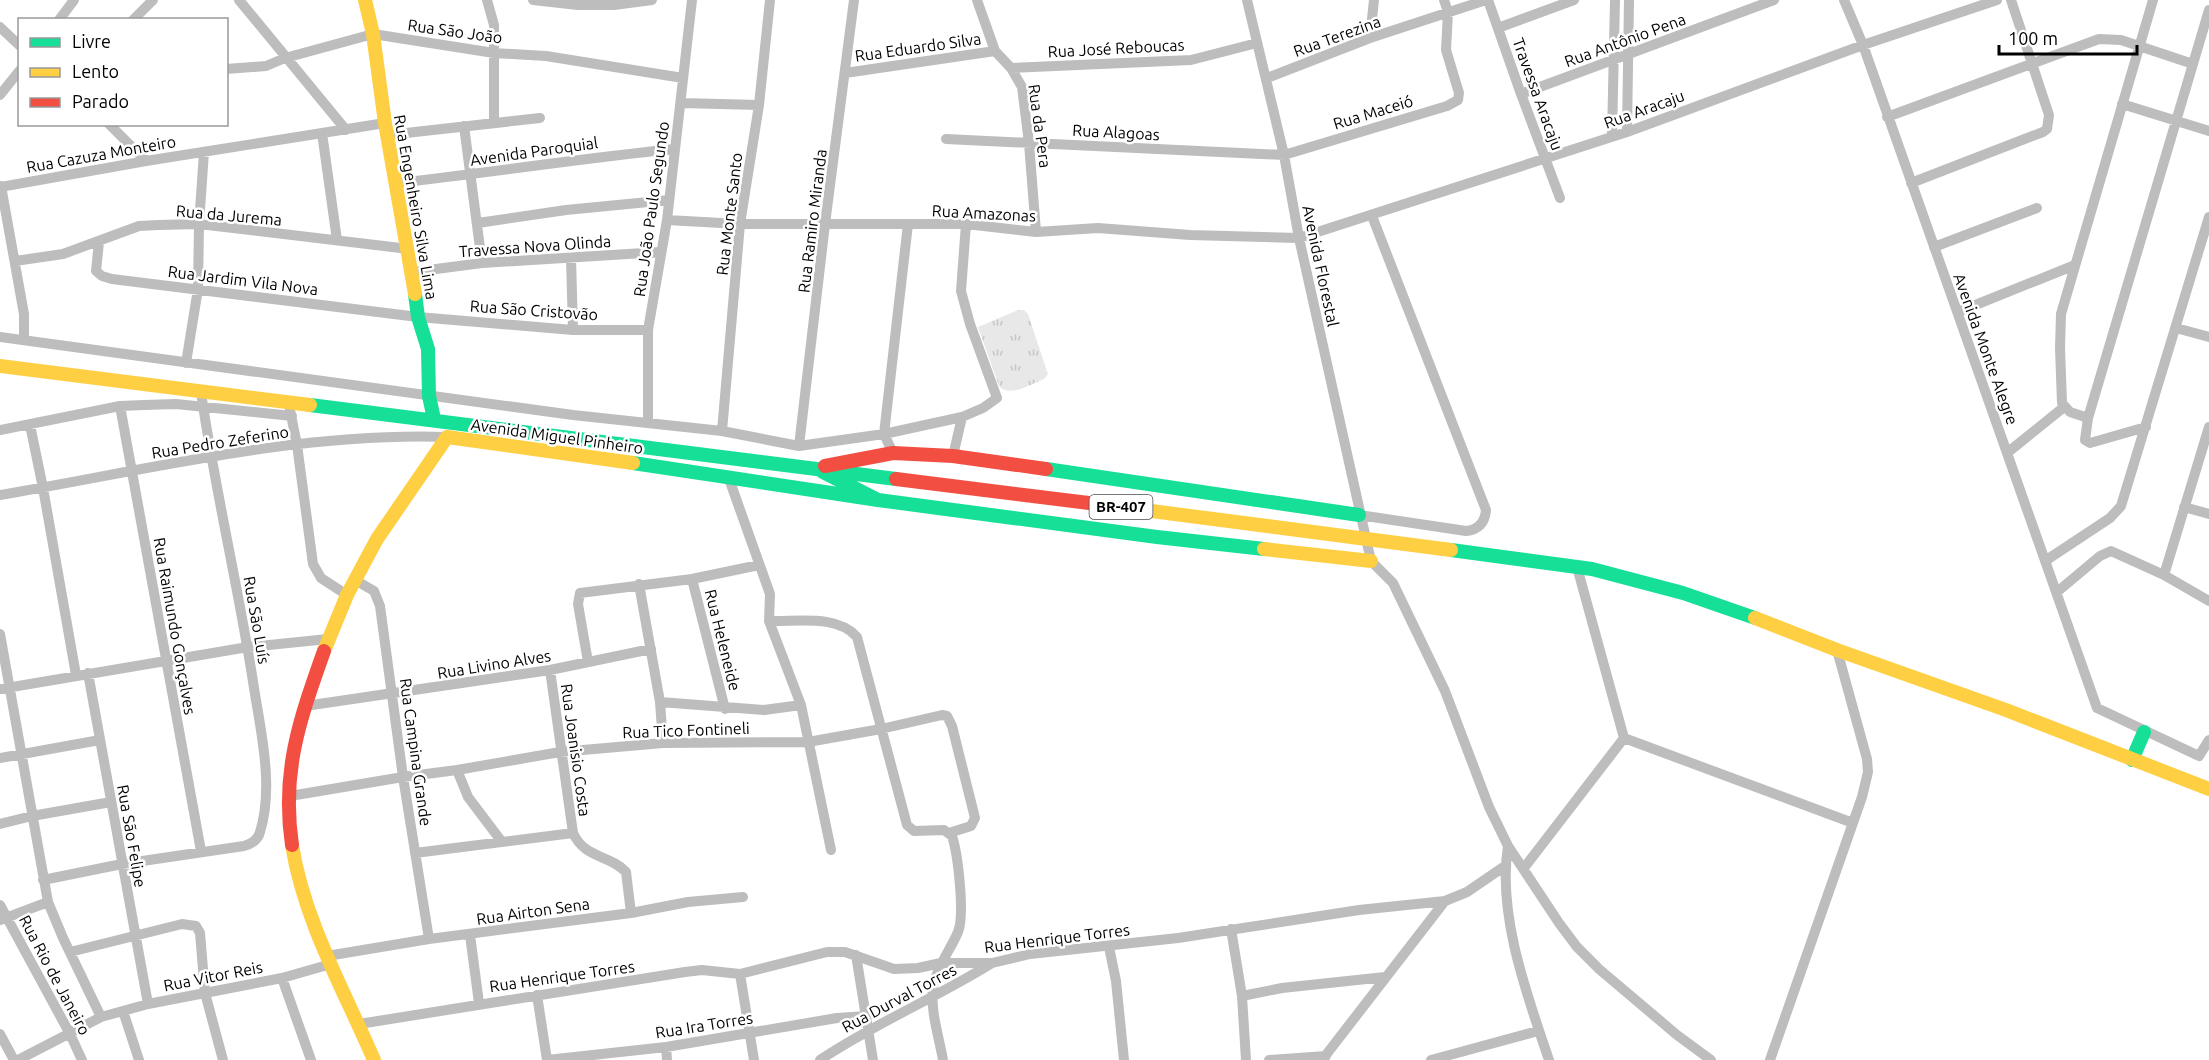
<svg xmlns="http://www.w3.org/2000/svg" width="2209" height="1060" font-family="Ubuntu,sans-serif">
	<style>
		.park { fill: url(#park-tufts) }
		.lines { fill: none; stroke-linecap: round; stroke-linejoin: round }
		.street { stroke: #bdbdbd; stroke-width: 10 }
		.fast { stroke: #16e098; stroke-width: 14 }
		.slow { stroke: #ffcf43; stroke-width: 14 }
		.jam { stroke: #f24e42; stroke-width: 14 }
		.labels { text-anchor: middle; stroke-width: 5; stroke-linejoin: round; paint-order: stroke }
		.shield { fill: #fff; stroke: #4c4c4c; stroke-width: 1.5 }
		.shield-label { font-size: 15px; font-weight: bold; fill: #000 }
		.street-label { font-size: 16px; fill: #000; stroke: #fff }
	</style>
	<defs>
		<pattern id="park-tufts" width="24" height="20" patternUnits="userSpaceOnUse" patternTransform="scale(1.5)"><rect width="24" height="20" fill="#e8e8e8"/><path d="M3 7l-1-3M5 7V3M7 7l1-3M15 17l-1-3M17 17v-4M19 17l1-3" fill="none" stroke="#c5c5c5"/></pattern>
	</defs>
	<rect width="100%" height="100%" fill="#fff"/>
	<!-- park -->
	<path class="park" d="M1018,310H1024L1028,314L1048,374L1044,379C1031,384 1010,398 999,386L978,327Z"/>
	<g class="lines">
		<!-- street -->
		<path class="street" d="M239,0L346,130
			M487,0L494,25V123
			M533,0L578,5H614L652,0
			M977,0L995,51L1011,68L1022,87L1029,143L1036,232
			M1247,0L1284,155L1299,238L1371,561L1393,583L1445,691L1489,807L1508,846L1559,923L1577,947L1599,969L1677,1035L1711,1060
			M1488,0L1521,94L1560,198
			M1844,0L1863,45L2097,708L2199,756L2209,740
			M59,20L74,0
			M133,20L153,0
			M0,27L20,46
			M1498,28L1574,0
			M1370,38L1374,0
			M1011,68L1191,60L1257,43
			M226,69L266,66L285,58L373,34L494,53L546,56L683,78
			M845,73L995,51
			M1267,78L1370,38L1486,0
			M1521,94L1774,0
			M0,95L20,70
			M681,103L759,105
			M2122,104L2209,131
			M1887,117L2099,39L2121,40L2193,64
			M109,124L146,161
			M464,126L482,263
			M1627,132L1629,0
			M322,133L337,240
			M388,135L540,118
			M1612,137L1615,0
			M946,139L1284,155L1447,106L1458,100L1459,93L1446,50L1448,12L1444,0
			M396,183C489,173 582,158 675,149
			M1911,183L2043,132L2047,129L2049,115L2011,0
			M1,186L24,314V339
			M0,187L146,161L385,123
			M667,220L740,224H966L1036,232L1098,228L1190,235L1299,238L1627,132L1863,45L1997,0
			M478,223L566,210L669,200
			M99,242L96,271L102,276L112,279L418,317L573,330H648
			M1934,247L2037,208
			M571,258L573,330
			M15,261L63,254L139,226L158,225L199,224L409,249
			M413,272L482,263L660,252
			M1958,312L2075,265
			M2176,328L2209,337
			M0,337L573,415L722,431L799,446L884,434L962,417L983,408L997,398L970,324L961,291L966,224
			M186,363L198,289L199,224L204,152
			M120,406L201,851
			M290,410L297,445L313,564L321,578L347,595
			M2088,418L2070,412L2062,403L2060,348L2061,314L2153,0
			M648,423V330L667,220L692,0
			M30,425L43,488L76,675
			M2146,427L2090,443L2085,440L2088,418L2209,10
			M0,430L120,406L144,405L176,404L292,416
			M722,431L740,224L759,105L770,0
			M799,446L825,224L854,0
			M893,453L884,434L908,224
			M2007,453L2064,407
			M953,456L962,417
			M728,476L770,594L769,621L801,705L831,850
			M0,495C147,470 297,432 447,437
			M2184,507L2209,514
			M1359,515L1466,531C1478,530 1485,523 1486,510L1372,216
			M2045,561L2110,518L2121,506L2209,217
			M1577,567L1624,738
			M2164,575L2209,427
			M692,579L725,709
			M355,580L374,591L380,606L403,777L429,939
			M639,584L660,702L663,743
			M2057,592L2100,556L2111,551L2164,575L2209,601
			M769,621C797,622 837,614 857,637L907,825L914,831L944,830L952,836C958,854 965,915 958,932C950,951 937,966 933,987C930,1010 939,1037 943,1060
			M0,634L48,902L63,938L101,1017
			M588,662L578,604L580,593L692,579L759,565
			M550,670L573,833C585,859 609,854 626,872L631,913
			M88,673L148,1004
			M0,689L248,647L328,639
			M660,702L764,710L801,705
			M305,706L550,670L651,649
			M1624,738L1853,823
			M0,758L100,740
			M457,770L468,797L502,842
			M290,796L403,777L457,770L560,752L663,743L808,742L881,729L942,715L947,716L952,726L975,818L971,826L949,833
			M0,824L32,816L111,802
			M1508,846C1497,914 1527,995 1549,1060
			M415,853L573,833
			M1524,868L1624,738
			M43,880L122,864L244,846C251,844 258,840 260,832C274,788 261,732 254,688C239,589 215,491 201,392
			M0,905L70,1034L82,1060
			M0,920L48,902
			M1231,929L1242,996L1246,1060
			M470,935L479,1003
			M1109,947L1116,981L1124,1060
			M70,952L182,924L196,926L200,933L205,993L223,1060
			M856,955L873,1060
			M327,956L429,939L631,913L688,902L743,897
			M740,974L754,1060
			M282,978L311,1060
			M537,995L547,1060
			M1242,996L1282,988L1385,977
			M123,1011L139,1060
			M359,1024L685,972L702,970L740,974L827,952H845L894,969L918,968L941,963H992L1030,954L1178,938L1359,910L1445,901L1467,892L1505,866
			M0,1034L14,1060
			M666,1047L667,1060
			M18,1060L101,1017L148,1004L282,978L331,964
			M547,1060L666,1047L837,1018L866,1016
			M820,1060C875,1023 936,998 992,963
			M1269,1060L1326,1056
			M1322,1060L1445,901
			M1431,1060L1538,1031
			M1770,1060L1862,797L1868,772L1867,759L1837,650"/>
		<!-- fast -->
		<path class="fast" d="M415,294L418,317L428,349L429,396L434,419
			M310,405L896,479
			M633,463L878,500
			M1046,469L1359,515
			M823,472L878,500L1157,537L1264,549
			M1451,550L1592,569L1683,593L1755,618
			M2132,760L2144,732"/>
		<!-- slow -->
		<path class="slow" d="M365,0L373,34L385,123L415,294
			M0,366L310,405
			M1121,507L1451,550
			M1264,549L1371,561
			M1755,618L1837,650L2006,710L2209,789
			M324,651L347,595L377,539L447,437L633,463
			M292,845C304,921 344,990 374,1060"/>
		<!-- jam -->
		<path class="jam" d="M825,466L893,453L953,456L1046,469
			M896,479L1121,507
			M292,845C281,771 300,719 324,651"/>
	</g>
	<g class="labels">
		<!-- shield labels -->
		<rect class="shield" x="1089.5" y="495" width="63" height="24" rx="4.5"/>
		<g class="shield-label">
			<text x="1121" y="512">BR-407</text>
		</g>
		<!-- street labels -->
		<g class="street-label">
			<text transform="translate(455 31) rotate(8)" y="6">Rua São João</text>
			<text transform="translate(1337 36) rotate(-20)" y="6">Rua Terezina</text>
			<text transform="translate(1625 40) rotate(-20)" y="6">Rua Antônio Pena</text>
			<text transform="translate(918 47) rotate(-8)" y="6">Rua Eduardo Silva</text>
			<text transform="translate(1116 48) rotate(-3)" y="6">Rua José Reboucas</text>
			<text transform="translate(1538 94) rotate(70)" y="6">Travessa Aracaju</text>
			<text transform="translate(1644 109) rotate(-20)" y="6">Rua Aracaju</text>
			<text transform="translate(1373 112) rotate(-17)" y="6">Rua Maceió</text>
			<text transform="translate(1040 126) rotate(82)" y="6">Rua da Pera</text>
			<text transform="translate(1116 132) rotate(3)" y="6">Rua Alagoas</text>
			<text transform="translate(534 151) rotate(-8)" y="6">Avenida Paroquial</text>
			<text transform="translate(101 154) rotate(-10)" y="6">Rua Cazuza Monteiro</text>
			<text transform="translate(416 207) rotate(80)" y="6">Rua Engenheiro Silva Lima</text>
			<text transform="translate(651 209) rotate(-82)" y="6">Rua João Paulo Segundo</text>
			<text transform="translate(984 213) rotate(3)" y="6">Rua Amazonas</text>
			<text transform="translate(729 214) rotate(-83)" y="6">Rua Monte Santo</text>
			<text transform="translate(229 215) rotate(5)" y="6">Rua da Jurema</text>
			<text transform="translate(812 221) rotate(-83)" y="6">Rua Ramiro Miranda</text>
			<text transform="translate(535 246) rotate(-4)" y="6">Travessa Nova Olinda</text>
			<text transform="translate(1321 266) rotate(78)" y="6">Avenida Florestal</text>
			<text transform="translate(243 280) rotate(7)" y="6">Rua Jardim Vila Nova</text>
			<text transform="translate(534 310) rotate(4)" y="6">Rua São Cristovão</text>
			<text transform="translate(1986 349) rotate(70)" y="6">Avenida Monte Alegre</text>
			<text transform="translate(557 436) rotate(8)" y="6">Avenida Miguel Pinheiro</text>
			<text transform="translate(220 442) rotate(-9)" y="6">Rua Pedro Zeferino</text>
			<text transform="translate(257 620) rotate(80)" y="6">Rua São Luís</text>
			<text transform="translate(175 626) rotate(80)" y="6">Rua Raimundo Gonçalves</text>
			<text transform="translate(723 640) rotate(76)" y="6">Rua Heleneide</text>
			<text transform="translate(494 664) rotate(-9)" y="6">Rua Livino Alves</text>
			<text transform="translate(686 730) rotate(-2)" y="6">Rua Tico Fontineli</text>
			<text transform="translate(576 750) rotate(82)" y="6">Rua Joanisio Costa</text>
			<text transform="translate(416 752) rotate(82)" y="6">Rua Campina Grande</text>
			<text transform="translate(132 836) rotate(80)" y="6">Rua São Felipe</text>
			<text transform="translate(533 911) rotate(-8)" y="6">Rua Airton Sena</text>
			<text transform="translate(1057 938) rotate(-7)" y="6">Rua Henrique Torres</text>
			<text transform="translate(55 975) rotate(62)" y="6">Rua Rio de Janeiro</text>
			<text transform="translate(213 976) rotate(-11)" y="6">Rua Vitor Reis</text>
			<text transform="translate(562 976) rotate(-8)" y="6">Rua Henrique Torres</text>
			<text transform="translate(899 998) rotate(-28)" y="6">Rua Durval Torres</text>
			<text transform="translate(704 1025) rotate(-9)" y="6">Rua Ira Torres</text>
		</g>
	</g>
	<!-- legend -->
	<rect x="18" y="18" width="210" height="108" fill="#ffffff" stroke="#999999" stroke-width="1.5"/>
	<rect x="30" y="38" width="30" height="9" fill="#16e098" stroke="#999999" stroke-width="1.5"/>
	<text x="72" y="48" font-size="18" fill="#000000">Livre</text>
	<rect x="30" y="68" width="30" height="9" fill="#ffcf43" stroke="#999999" stroke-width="1.5"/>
	<text x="72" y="78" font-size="18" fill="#000000">Lento</text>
	<rect x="30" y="98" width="30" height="9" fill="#f24e42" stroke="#999999" stroke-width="1.5"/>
	<text x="72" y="108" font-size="18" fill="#000000">Parado</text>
	<!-- scale -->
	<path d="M1999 45v9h138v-9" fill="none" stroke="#000000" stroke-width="3"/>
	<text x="2008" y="45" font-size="18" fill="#000000" stroke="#ffffff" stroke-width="4.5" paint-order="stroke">100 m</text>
</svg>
